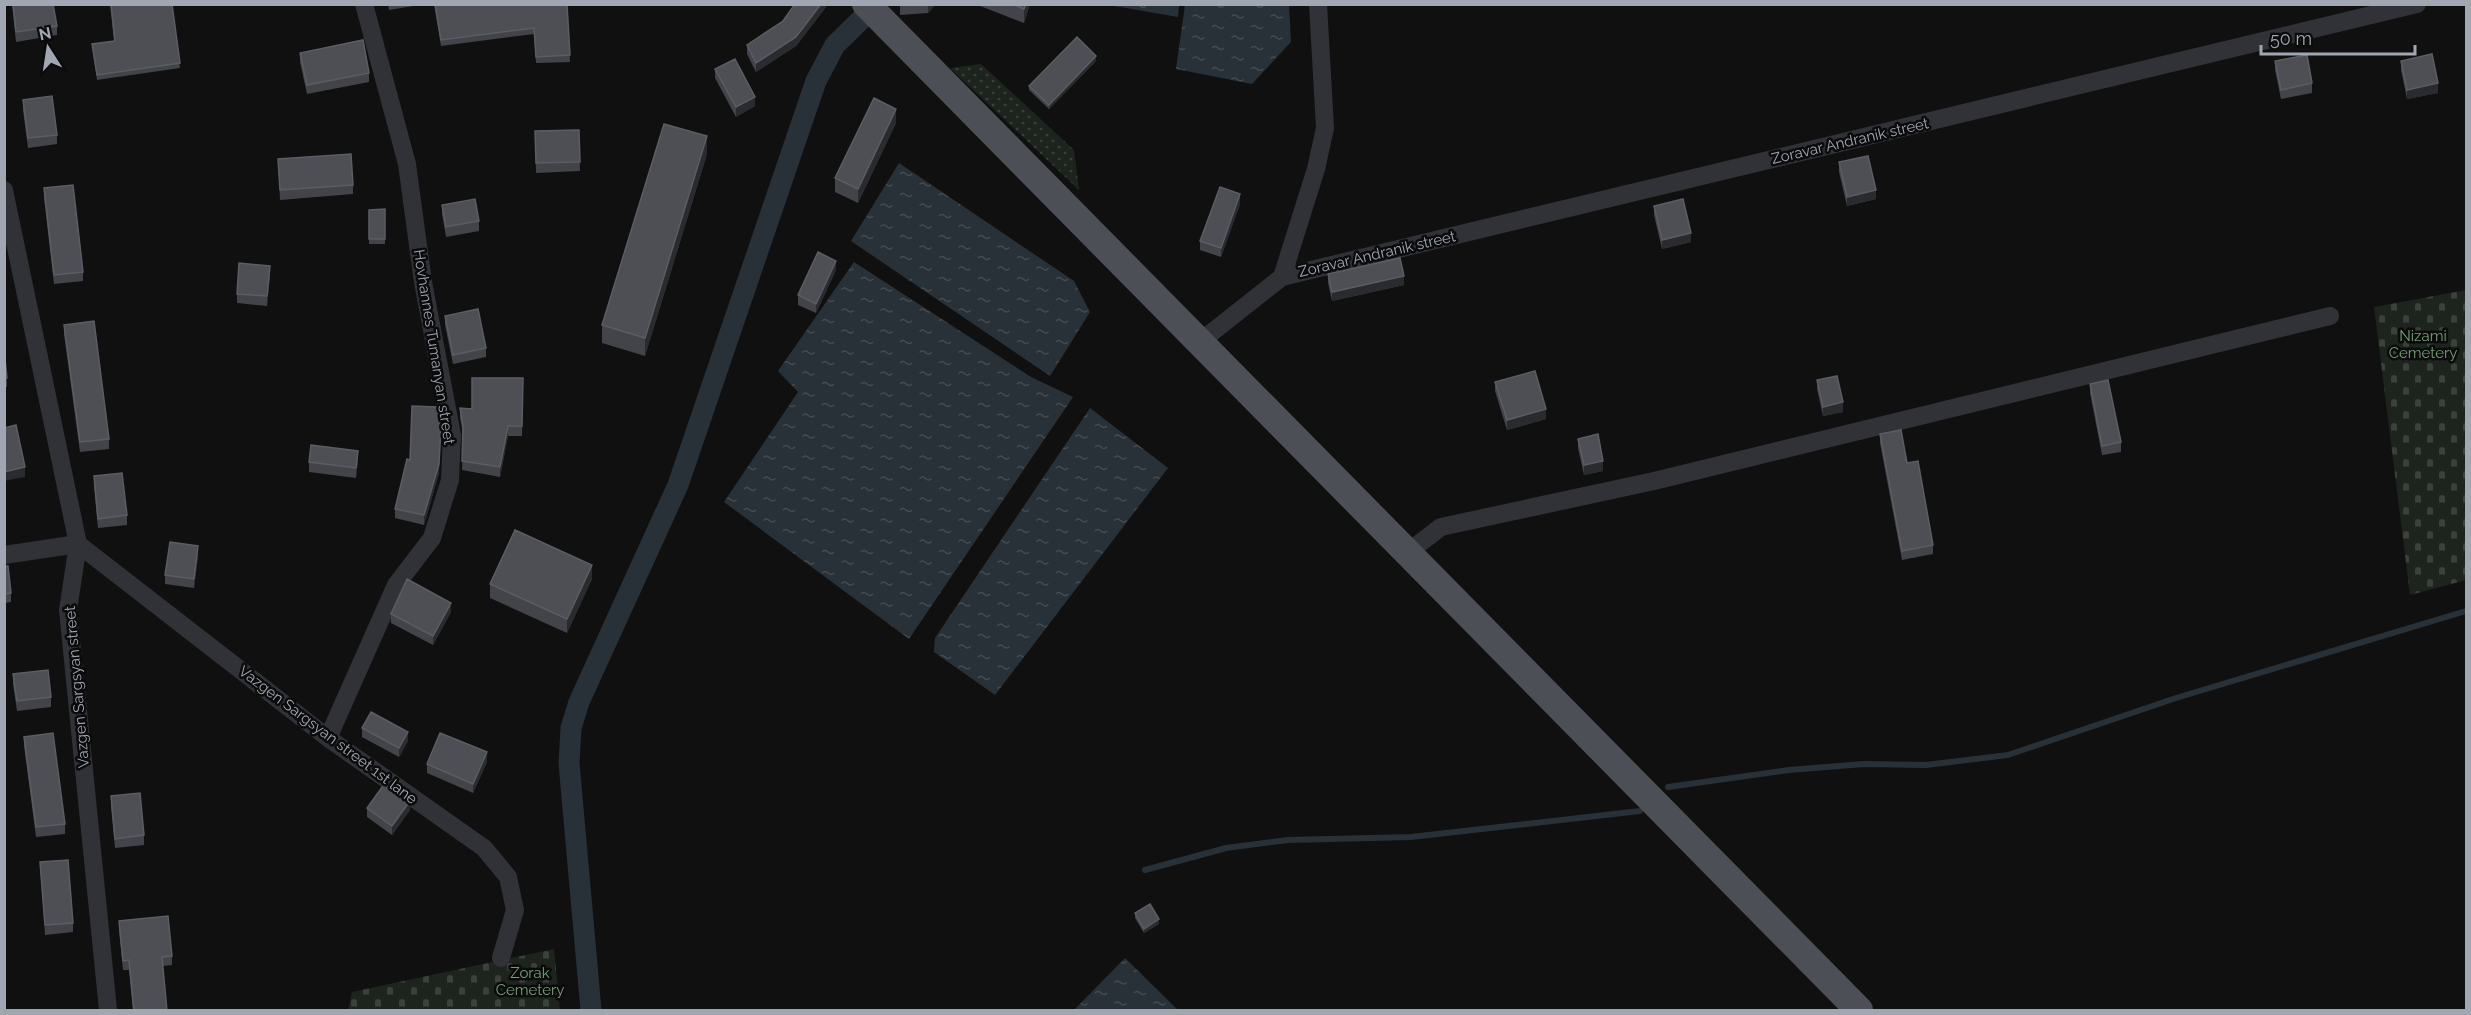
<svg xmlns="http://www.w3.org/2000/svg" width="2471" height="1015" font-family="Raleway,sans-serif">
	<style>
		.grass { fill: url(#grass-dots) }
		.cemetery { fill: url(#cemetery-stones) }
		.water { fill: url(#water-ripples) }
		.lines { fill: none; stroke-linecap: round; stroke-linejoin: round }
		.stream { stroke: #283137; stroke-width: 6 }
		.canal { stroke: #283137; stroke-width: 21 }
		.minor { stroke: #313237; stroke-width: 18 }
		.primary { stroke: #4d4f56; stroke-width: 28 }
		.wall { fill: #43444a }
		.shaded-wall { fill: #2a2b2e }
		.building { fill: #4d4f55; stroke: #5a5d64; stroke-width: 1.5 }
		.labels { text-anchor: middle; stroke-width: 5; stroke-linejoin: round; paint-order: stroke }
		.street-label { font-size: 15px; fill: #a0a7b3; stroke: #0b0b0c }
		.park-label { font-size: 15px; fill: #769f77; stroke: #0b0b0c }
	</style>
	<defs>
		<pattern id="grass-dots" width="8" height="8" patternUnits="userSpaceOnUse" patternTransform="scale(1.5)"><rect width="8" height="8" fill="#1c241d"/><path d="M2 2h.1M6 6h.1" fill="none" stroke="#3a413b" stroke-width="1.8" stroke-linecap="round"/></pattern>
		<pattern id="cemetery-stones" width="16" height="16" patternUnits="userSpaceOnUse" patternTransform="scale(1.5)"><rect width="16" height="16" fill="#1c241d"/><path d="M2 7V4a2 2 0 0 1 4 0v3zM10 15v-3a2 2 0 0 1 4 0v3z" fill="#3a413b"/></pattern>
		<pattern id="water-ripples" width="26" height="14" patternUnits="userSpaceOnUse" patternTransform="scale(1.5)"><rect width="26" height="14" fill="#283137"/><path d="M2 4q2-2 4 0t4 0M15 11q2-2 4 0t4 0" fill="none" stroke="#444c52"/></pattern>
	</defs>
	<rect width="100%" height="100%" fill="#101011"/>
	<!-- grass -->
	<path class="grass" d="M981,64L1074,150L1079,190L950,68Z"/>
	<!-- cemetery -->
	<path class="cemetery" d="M2466,290V580L2410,595L2374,307Z
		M554,949L560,1010H348L352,992Z"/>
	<!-- water -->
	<path class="water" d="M1109,5H1179L1178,17Z
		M1185,5H1289L1291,42L1252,84L1176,69Z
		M899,163L1074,281L1090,312L1050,376L851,241Z
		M854,262L1031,377L1073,397L909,639L724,502L798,392L778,371Z
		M1090,408L1168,468L995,695L934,652L935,638Z
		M1125,958L1178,1010H1074Z"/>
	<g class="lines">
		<!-- stream -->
		<path class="stream" d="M1668,787L1789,770L1864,764L1926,765L2008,755L2176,698L2466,611
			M1145,870L1226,848L1288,840L1411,837L1640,811"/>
		<!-- canal -->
		<path class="canal" d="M591,1010L569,763L571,728L579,702L678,485L816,81L835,45L877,4"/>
		<!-- minor -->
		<path class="minor" d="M4,190L78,544L68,610L108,1010
			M1282,277L2417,4
			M1201,341L1282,277L1316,169L1325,128L1318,4
			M78,544L328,738L484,848L508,877L515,910L501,958
			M1407,553L1441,527L1654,481L2330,316
			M4,555L78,544
			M328,738L396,585L432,538L450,480L452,435L423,282L407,164L364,4"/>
		<!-- primary -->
		<path class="primary" d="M866,4L1859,1010"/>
	</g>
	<!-- wall -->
	<path class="wall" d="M12,4H53L57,26V35L16,42Z
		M110,4H172L180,68L97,80L92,44L114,41Z
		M388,4H426L389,10Z
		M434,4H567L570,62L536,63L534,34L441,46Z
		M826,4V7L796,46L756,72L747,54V45Z
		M900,4H936L928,13L900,15Z
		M975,4H1030L1024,23Z
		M300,53L369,73V82L307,94L300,62Z
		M1096,61L1049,109L1029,90V86Z
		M2275,61L2312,83V93L2281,99L2275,70Z
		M2401,61L2438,93L2407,99L2401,70Z
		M715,69L755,106L736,117L715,78Z
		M23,100L57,135V144L28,148L23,110Z
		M896,123L858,203L835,192V178Z
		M579,130L580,171L536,173L535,131Z
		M707,154L645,356L602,343V325Z
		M278,159L353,185V194L280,200Z
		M1839,162L1876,199L1847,206L1839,172Z
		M44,188L83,272V281L54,284L44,198Z
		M1240,204L1221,257L1200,250V241Z
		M442,205L479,221V231L446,237L442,214Z
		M1654,206L1691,242L1662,249L1654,215Z
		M385,209V244H369V210Z
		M836,270L816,313L798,305V295Z
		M1328,274L1404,285L1332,301L1328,283Z
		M270,275L267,306L237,303V294Z
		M445,316L486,348V357L453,364L445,325Z
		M64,325L109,439V449L80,452L64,334Z
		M4,349L7,378V387H4Z
		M523,378L522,436H508L500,477L462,470L463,434L460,418V408L472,409Z
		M1817,380L1843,412L1823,416L1817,389Z
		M1495,382L1546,419L1507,430L1495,391Z
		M2090,384L2121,442V452L2102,455L2090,393Z
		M1880,434L1907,463L1933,545V554L1902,560L1880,443Z
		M1578,439L1603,471L1584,475L1578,448Z
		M358,460L356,478L309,472V462Z
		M410,460L439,473L424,525L395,518V509Z
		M94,476L127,515V525L98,528L94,486Z
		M198,556L194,588L165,584V575Z
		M4,566L11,593V602L4,603Z
		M592,579L567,633L490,598V584Z
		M451,612L433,645L391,623V614Z
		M13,674L51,697V707L17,711L13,684Z
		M362,728L408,741L399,757L362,737Z
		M24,737L65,824V834L36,837L24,746Z
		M487,762L473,793L427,773V764Z
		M111,796L144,835V845L115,848L111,806Z
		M367,808L410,810L392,835L367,817Z
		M40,862L73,923V932L45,935Z
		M1135,913L1159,924L1144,933L1135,918Z
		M119,921L172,956V965L163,966L167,1011H133L129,970H123L119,930Z"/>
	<!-- shaded-wall -->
	<path class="shaded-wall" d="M821,4H826V7L796,46L756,72V63Z
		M928,4H936L928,13Z
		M1026,4H1030L1024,23V9Z
		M1096,56V61L1049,109V105Z
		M2438,83V93L2407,99V90Z
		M755,97V106L736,117V107Z
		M896,109V123L858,203V189Z
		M707,136V154L645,356V338Z
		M1876,190V199L1847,206V197Z
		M1240,194V204L1221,257V248Z
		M1691,233V242L1662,249V240Z
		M836,261V270L816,313V304Z
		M270,266V275L267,306V296Z
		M1404,276V285L1332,301V292Z
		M1843,402V412L1823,416V407Z
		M1546,409V419L1507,430V420Z
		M508,426V436L500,477V467Z
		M441,436L439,473L424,525V515Z
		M358,451V460L356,478V468Z
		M1603,461V471L1584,475V465Z
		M25,467V477L4,481V472Z
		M198,546V556L194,588V579Z
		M592,565V579L567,633V619Z
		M451,603V612L433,645V636Z
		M408,732V741L399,757V748Z
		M487,752V762L473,793V784Z
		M410,801V810L392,835V826Z
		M1159,919V924L1144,933V929Z"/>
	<!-- building -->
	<path class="building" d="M13,4H53L57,26L16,32Z
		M111,4H172L180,63L97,75L92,44L115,41Z
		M435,4H567L570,55L536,57L534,28L441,40Z
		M795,4H821L796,37L756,63L747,45L783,21Z
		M1012,4H1026L1024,9Z
		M1077,37L1096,56L1049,105L1029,86Z
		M363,40L369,73L307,85L300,53Z
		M2432,54L2438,83L2407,90L2401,61Z
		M2307,55L2312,83L2281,90L2275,61Z
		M735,59L755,97L736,107L715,69Z
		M52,96L57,135L28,138L23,100Z
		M874,98L896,109L858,189L835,178Z
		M664,124L707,136L645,338L602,325Z
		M579,130L580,162L536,163L535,131Z
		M351,154L353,185L280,190L278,159Z
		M1868,156L1876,190L1847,197L1839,162Z
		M73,185L83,272L54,275L44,188Z
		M1220,187L1240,194L1221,248L1200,241Z
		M475,199L479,221L446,227L442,205Z
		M1683,199L1691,233L1662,240L1654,206Z
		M385,209V239H369V210Z
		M818,252L836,261L816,304L798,295Z
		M1400,258L1404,276L1332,292L1328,274Z
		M239,263L270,266L267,296L237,294Z
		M478,309L486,348L453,355L445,316Z
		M94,321L109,439L80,442L64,325Z
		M4,349L7,378H4Z
		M1535,371L1546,409L1507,420L1495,382Z
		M1837,376L1843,402L1823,407L1817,380Z
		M472,378H523L522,426H508L500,467L462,461L463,426L460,408L472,409Z
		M2108,380L2121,442L2102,446L2090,384Z
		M412,406L437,407L441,426L439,464L424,515L395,509L407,459L410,460Z
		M16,425L25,467L4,472V428Z
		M1901,430L1907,463L1918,461L1933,545L1902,551L1880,434Z
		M1598,434L1603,461L1584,465L1578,439Z
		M311,445L358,451L356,468L309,462Z
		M122,473L127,515L98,519L94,476Z
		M515,530L592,565L567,619L490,584Z
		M170,542L198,546L194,579L165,575Z
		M4,566H8L11,593L4,594Z
		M407,579L451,603L433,636L391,614Z
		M48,670L51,697L17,701L13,674Z
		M371,712L408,732L399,748L362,728Z
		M53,733L65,824L36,827L24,737Z
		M440,733L487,752L473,784L427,764Z
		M385,783L410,801L392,826L367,808Z
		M140,793L144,835L115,839L111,796Z
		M68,860L73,923L45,925L40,862Z
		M1150,904L1159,919L1144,929L1135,913Z
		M168,916L172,956L162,957L167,1011H134L129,960L123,961L119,921Z"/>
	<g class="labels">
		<!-- street labels -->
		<g class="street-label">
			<text transform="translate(1850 141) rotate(-13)" y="5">Zoravar Andranik street</text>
			<text transform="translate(1377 254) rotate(-13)" y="5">Zoravar Andranik street</text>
			<text transform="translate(434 347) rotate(81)" y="5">Hovhannes Tumanyan street</text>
			<text transform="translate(77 687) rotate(-95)" y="5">Vazgen Sargsyan street</text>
			<text transform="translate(328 735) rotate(37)" y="5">Vazgen Sargsyan street 1st lane</text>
		</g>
		<!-- park labels -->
		<g class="park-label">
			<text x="2423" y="341">Nizami<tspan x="2423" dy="17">Cemetery</tspan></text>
			<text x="530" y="978">Zorak<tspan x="530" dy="17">Cemetery</tspan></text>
		</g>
	</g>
	<!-- border -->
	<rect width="2471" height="1015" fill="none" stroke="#a0a7b3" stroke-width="12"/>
	<!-- north arrow -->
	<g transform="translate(48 48) rotate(348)" stroke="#0b0b0c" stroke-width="4.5" paint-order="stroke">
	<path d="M0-4.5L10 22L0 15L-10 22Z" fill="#a0a7b3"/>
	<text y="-9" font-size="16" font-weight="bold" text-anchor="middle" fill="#a0a7b3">N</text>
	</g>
	<!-- scale -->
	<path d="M2261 45v9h154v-9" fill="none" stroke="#a0a7b3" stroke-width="3"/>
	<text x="2270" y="45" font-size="18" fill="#a0a7b3" stroke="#0b0b0c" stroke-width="4.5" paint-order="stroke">50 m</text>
</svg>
